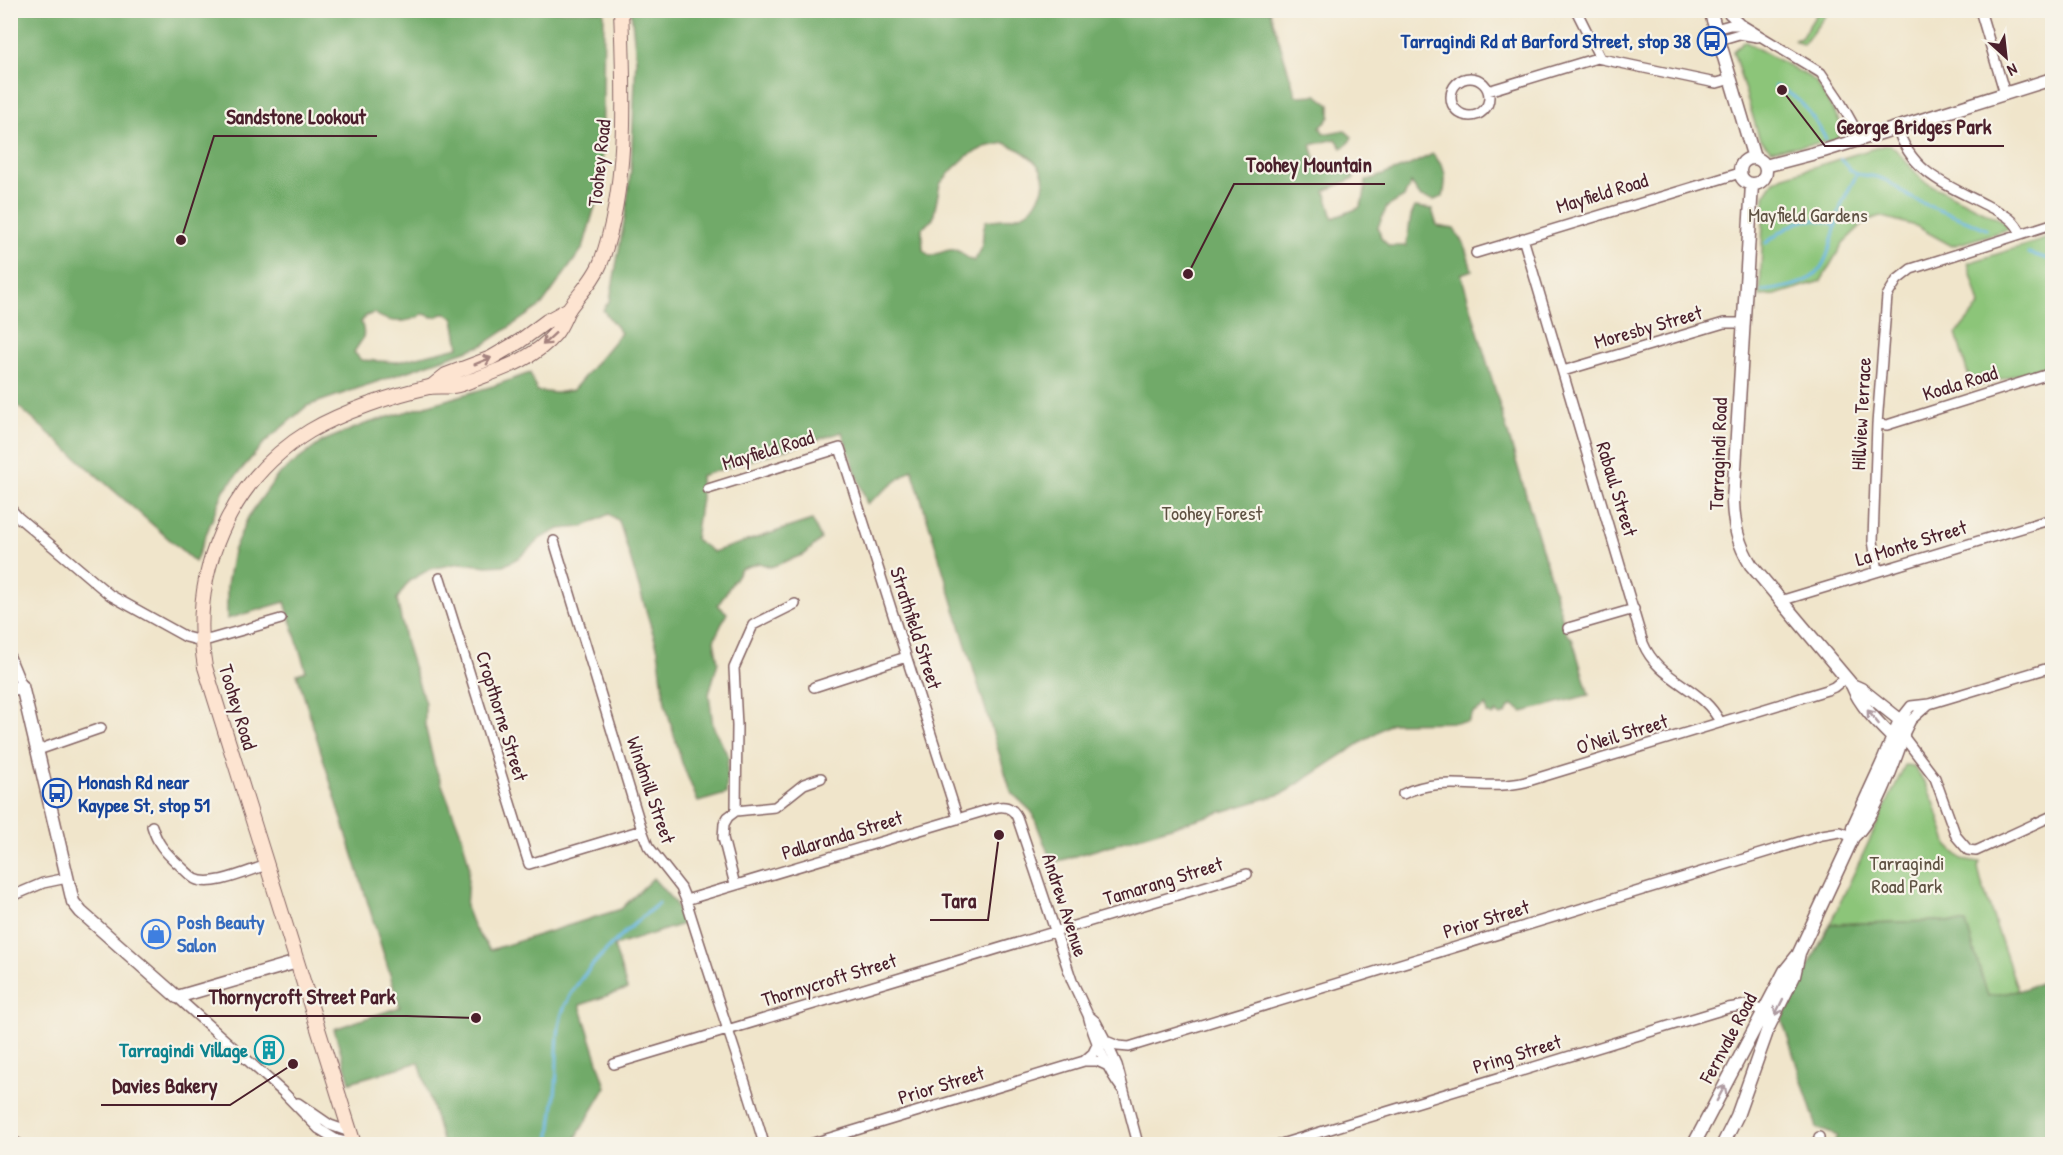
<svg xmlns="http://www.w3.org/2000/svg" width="2063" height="1155" font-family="'Patrick Hand',sans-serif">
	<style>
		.green { fill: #8cc579; stroke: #6b7252; stroke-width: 1.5 }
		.forest { fill: #71aa69; stroke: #5e644a; stroke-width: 1.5; fill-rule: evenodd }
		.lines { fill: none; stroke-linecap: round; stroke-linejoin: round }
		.stream { stroke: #67b6e1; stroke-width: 3 }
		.minor-casing { stroke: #846463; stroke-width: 12 }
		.tertiary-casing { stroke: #846463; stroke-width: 15 }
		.secondary-casing { stroke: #846463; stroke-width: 16 }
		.minor { stroke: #fff; stroke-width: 9 }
		.tertiary { stroke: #fff; stroke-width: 12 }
		.secondary { stroke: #fde4d1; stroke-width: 14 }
		.oneway { stroke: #a4827e }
		.oneway2 { stroke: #ae9aa0 }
		.labels { text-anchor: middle; stroke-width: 4.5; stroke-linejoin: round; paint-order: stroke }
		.transit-label { font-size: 20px; font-weight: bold; fill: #164399; stroke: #f7f3e8; text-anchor: end }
		.street-label { font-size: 20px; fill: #4a1f2b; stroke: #f7f3e8 }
		.park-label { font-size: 20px; fill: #5e5142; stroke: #f7f3e8 }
		.shop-label { font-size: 20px; font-weight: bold; fill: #366cbe; stroke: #f7f3e8; text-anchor: start }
		.culture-label { font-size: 20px; font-weight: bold; fill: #0d838f; stroke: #f7f3e8; text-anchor: end }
		.leader { fill: none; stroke: #4a1f2b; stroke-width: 2 }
		.callout-dot { fill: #4a1f2b; stroke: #f7f3e8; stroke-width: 2 }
		.callout-label { font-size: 21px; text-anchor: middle; font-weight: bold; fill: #4a1f2b; stroke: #f7f3e8; stroke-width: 4.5; stroke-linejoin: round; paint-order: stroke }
	</style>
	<rect width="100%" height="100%" fill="#f7f3e8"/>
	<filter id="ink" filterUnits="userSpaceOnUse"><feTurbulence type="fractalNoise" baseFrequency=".0167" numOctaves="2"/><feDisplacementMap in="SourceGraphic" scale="12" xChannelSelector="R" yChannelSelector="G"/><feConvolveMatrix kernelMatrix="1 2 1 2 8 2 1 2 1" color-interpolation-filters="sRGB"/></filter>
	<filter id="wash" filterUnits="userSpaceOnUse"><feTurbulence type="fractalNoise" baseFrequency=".008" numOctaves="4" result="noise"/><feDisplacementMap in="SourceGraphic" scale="24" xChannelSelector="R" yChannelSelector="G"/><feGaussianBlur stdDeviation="1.35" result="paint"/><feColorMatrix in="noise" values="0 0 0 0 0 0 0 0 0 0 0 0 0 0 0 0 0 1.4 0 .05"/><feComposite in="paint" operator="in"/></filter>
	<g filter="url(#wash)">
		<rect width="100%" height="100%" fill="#f0e5cb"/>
		<!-- green -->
		<path class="green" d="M1817,11H1829L1803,45L1794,40L1801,38L1818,12Z
			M1744,41L1809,77L1816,82L1841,124L1839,136L1834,141L1771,150L1759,137L1733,51Z
			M1885,145H1890L1896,150L1923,181L2003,221L2009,229L1952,246L1916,226L1880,216L1866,221L1843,243L1821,281L1775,295L1760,296L1764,196L1773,182L1781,177Z
			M2052,237V364L1972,388L1956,334L1980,305L1968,263Z
			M1905,765L1913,766L1925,783L1934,802L1948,846L1962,859L1980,862L1978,867L1981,881L2018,991L1988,996L1938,921L1830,924Z"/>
		<!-- forest -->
		<path class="forest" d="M11,10L604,11L602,182L583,248L542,305L483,345L307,406L265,442L224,490L195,562L11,400ZM374,313C389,324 408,324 423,314C426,314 429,316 432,317C442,318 439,309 454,318L459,347L397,362L361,360L354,352C362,339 367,337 361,322L366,316Z
			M631,11H1270L1296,96L1317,95L1330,105V117L1320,127L1324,134L1344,130L1352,137L1348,144L1342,148L1336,139L1311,145L1319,171L1348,163L1354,178L1325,191L1333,218L1359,208L1364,197L1366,181L1410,165L1433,154C1447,170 1447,176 1443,197L1434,200L1421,197L1411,183L1404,197L1387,207L1378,227L1381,238L1389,246H1406L1411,216L1415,207L1432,209L1437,226L1454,229L1464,244L1472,270L1461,274L1567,634L1572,638L1589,695L1523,712L1513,705L1509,707L1506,714L1501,716L1496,712L1493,716L1487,713L1486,706L1473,713L1468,722L1391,723L1284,793L1052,863L1032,812L1011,792L912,469L867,504L842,432L700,476L701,498L695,539L713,552L812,520L821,539L805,554L771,567L759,563L741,569L718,605L727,613L714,640L718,662L709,694L713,726L728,756L726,794L698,802L682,763L665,703L658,650L619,521L609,514L583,527L559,529L541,538L520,557L505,565L487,566L460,563L430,569L409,581L397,599L406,644L425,703V725L434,764L462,836L469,865L466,907L474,928L490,950L621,909L653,878L675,903L683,924L614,946L627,989L580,1005L606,1087L574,1141L563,1144H443L419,1062L350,1082L334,1029L400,1007L297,674L306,671L285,602L227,619V585L233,551L248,517L278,475L323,441L365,424L493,386L530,373L537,391L556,393L573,390L621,333L603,310L610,300L626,211L631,169L636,58ZM1005,143C1027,152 1055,170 1039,197C1036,203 1030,211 1023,214C1012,219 998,219 986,221C979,236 988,244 974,261C965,259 965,254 958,251C949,247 939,254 930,256L923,250L922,228L933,219L940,184L953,169L967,156L985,147Z
			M1938,921L1966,923L1988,996L2018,991L2052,979V1144H1833L1837,1136L1817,1128L1782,1019L1830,924Z"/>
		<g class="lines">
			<!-- stream -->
			<path class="stream" d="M1775,86C1802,97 1812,115 1826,139
				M1841,159C1857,183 1863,170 1885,180C1895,185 1902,193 1912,198C1936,211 1962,217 1986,229
				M1766,243C1791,224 1805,213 1836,225
				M2028,253L2052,260
				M1763,291C1778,289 1800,286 1812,277C1832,263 1834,222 1843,201C1847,192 1852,184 1856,176
				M549,1144C551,1125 554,1105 556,1085C558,1063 555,1039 561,1017C572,976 627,929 659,903"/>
		</g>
	</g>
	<g filter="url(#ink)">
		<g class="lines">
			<!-- minor casing -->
			<g class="minor-casing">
				<path id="minor" d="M1576,10L1600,58
					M1725,10L1741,25
					M1980,10L2005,94
					M1715,29L1730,25H1742L1821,73L1838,98L1861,139
					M1719,40L1739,34L1757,37
					M1451 97a19 19 0 1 1 38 0a19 19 0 1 1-38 0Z
					M1488,91L1597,58L1711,82L1717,83L1731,79
					M1897,127C1911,173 1947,185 1986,205C2001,213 2015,218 2021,234
					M1523,238L1643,643C1659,682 1702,686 1720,722
					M1476,253L1740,173
					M1563,371L1724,323H1743
					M1877,424L1887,425L2052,373
					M708,489L840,448L958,819
					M10,508L18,517L110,595L186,637L201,641L211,639L281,619
					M554,541L642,830L648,846L681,888L686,900C711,982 740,1062 764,1144
					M1878,571L1873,541L1877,424L1887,296L1897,280L1911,269L2052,224
					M440,578L529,864L642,830
					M1780,601L2052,519
					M1568,628L1634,609
					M10,657L22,686
					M814,687L906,657
					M1929,704L1911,720L1903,736L1935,778L1956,836L1968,850L1976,851L2052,816
					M1900,720L1911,706L1929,704L2052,667
					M38,750L101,728
					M1403,794C1443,774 1485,792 1525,782L1827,690L1834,687L1845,678
					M736,811L737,726L734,668L753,625L795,604
					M152,826C157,843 164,851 177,863C183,868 189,875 195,879C212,888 250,870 267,865
					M735,885L723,838L724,824L728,817L736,811L775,807L804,784L821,778
					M10,897L43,883L67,878
					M686,900L994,808C1004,805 1012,807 1017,817L1072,981L1088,1015L1096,1022L1106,1041L1117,1065L1138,1144
					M177,997L284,1093L319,1129L337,1140L354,1144
					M1088,1015C1093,1037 1108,1071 1122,1089
					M1106,1041L1118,1046L1129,1047L1822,835L1840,832L1853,837
					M1084,1061L1093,1053L1098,1043
					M614,1064L1247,874
					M298,1103L330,1125L350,1132
					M1819,1137V1144
					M10,1140L19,1144
					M810,1144L1084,1061H1097L1108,1066
					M1281,1144L1728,1008L1747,1005L1764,1011"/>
			</g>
			<!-- tertiary casing -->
			<g class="tertiary-casing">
				<path id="tertiary" d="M1710,10L1754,158
					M1740 171a13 13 0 1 1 26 0a13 13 0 1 1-26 0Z
					M1765,166L1823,151L2052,79
					M1752,184L1733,502C1734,526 1738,544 1751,565L1852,685C1860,705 1877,722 1892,737L1903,736
					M1852,685L1861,689L1900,720L1901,726
					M10,690L22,686L73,902L81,912L177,997L297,962
					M1853,837V827L1882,764L1900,720
					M1694,1144L1785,971L1797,956
					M1723,1144L1737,1116L1769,1026L1794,976L1799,953L1853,837C1875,817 1893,765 1903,736"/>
			</g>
			<!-- secondary casing -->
			<g class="secondary-casing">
				<path id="secondary" d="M431,387L446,375L491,358L520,341L547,321L569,309
					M354,1144L205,667C189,574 229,480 310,431C342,412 393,395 429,387C436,386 444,387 452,386C459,386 466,382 473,380C502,369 534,359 555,334C561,327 564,318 568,310C579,294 594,280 601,262C629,185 624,90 621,10"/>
			</g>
			<!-- minor -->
			<use href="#minor" class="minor"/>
			<!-- tertiary -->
			<use href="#tertiary" class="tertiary"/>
			<!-- secondary -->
			<use href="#secondary" class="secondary"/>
		</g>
		<!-- one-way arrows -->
		<defs><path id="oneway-shaft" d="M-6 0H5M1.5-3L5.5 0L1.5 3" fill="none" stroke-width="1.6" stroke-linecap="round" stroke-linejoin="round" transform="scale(1.5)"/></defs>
		<g class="oneway">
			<use href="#oneway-shaft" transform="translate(549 339) rotate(137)"/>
			<use href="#oneway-shaft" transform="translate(483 361) rotate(-22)"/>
		</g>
		<g class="oneway2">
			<use href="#oneway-shaft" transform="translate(1873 717) rotate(-129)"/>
			<use href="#oneway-shaft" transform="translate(1779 1007) rotate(116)"/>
			<use href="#oneway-shaft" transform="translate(1721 1093) rotate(-62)"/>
		</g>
	</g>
	<!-- icons -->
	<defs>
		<g id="bus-ring" transform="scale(1.5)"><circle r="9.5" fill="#f7f3e8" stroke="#1a4fb4" stroke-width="1.5"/><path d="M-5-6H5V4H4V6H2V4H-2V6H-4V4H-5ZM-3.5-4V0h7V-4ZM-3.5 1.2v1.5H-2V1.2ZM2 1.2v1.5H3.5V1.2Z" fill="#1a4fb4"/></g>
		<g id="shop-ring" transform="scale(1.5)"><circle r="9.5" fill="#f7f3e8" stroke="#3f7fe0" stroke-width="1.5"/><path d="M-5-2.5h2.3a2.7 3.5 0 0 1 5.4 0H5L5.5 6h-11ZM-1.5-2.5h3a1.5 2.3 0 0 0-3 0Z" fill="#3f7fe0"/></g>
		<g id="building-ring" transform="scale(1.5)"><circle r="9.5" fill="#f7f3e8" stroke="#0f9aa8" stroke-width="1.5"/><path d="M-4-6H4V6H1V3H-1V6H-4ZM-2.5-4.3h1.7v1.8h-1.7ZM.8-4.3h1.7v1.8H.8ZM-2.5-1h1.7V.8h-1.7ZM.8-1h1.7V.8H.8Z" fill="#0f9aa8"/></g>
	</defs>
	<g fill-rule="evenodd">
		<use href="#bus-ring" x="1712" y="41"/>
		<use href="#bus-ring" x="57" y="793"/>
		<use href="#shop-ring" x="156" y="934"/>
		<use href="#building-ring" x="269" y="1050"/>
	</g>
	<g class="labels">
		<!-- transit labels -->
		<g class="transit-label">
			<text x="1691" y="48">Tarragindi Rd at Barford Street, stop 38</text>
			<text x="78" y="789" text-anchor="start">Monash Rd near<tspan x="78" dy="23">Kaypee St, stop 51</tspan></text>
		</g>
		<!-- street labels -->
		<g class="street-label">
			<text transform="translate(599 163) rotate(-84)" y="7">Toohey Road</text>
			<text transform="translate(1602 193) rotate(-17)" y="7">Mayfield Road</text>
			<text transform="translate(1648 327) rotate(-16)" y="7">Moresby Street</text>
			<text transform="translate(1960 383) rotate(-17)" y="7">Koala Road</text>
			<text transform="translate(1861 414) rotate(-87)" y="7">Hillview Terrace</text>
			<text transform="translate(768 450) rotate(-17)" y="7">Mayfield Road</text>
			<text transform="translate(1718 454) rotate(-88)" y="7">Tarragindi Road</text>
			<text transform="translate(1617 489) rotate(73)" y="7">Rabaul Street</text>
			<text transform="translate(1911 543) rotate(-17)" y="7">La Monte Street</text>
			<text transform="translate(916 628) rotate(72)" y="7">Strathfield Street</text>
			<text transform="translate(238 707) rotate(73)" y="7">Toohey Road</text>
			<text transform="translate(502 716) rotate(73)" y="7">Cropthorne Street</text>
			<text transform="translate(1622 734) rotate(-17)" y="7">O'Neil Street</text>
			<text transform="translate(651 790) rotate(71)" y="7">Windmill Street</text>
			<text transform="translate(842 835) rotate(-17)" y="7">Pallaranda Street</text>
			<text transform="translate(1163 881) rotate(-17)" y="7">Tamarang Street</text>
			<text transform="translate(1065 905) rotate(72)" y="7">Andrew Avenue</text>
			<text transform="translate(1486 919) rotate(-17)" y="7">Prior Street</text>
			<text transform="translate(829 980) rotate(-17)" y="7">Thornycroft Street</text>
			<text transform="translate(1728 1038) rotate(-62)" y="7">Fernvale Road</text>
			<text transform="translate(1517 1054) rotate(-17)" y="7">Pring Street</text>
			<text transform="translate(941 1085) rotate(-17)" y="7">Prior Street</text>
		</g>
		<!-- park labels -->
		<g class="park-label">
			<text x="1808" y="222">Mayfield Gardens</text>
			<text x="1212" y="520">Toohey Forest</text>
			<text x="1907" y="870">Tarragindi<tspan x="1907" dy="23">Road Park</tspan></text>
		</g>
		<!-- shop labels -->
		<g class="shop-label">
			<text x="177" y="929">Posh Beauty<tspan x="177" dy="23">Salon</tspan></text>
		</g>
		<!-- culture labels -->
		<g class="culture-label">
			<text x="248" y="1057">Tarragindi Village</text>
		</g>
	</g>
	<!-- callouts -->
	<path class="leader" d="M181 240L214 136H377M1782 90L1825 146H2004M1188 274L1234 184H1385M999 835L988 920H930M476 1018L407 1016H197M293 1064L230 1105H101"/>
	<g class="callout-dot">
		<circle cx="181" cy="240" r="6"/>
		<circle cx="1782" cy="90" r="6"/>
		<circle cx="1188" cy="274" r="6"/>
		<circle cx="999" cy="835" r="6"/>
		<circle cx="476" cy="1018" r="6"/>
		<circle cx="293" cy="1064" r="6"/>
	</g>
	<g class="callout-label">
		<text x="296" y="124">Sandstone Lookout</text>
		<text x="1914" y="134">George Bridges Park</text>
		<text x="1309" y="172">Toohey Mountain</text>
		<text x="959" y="908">Tara</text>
		<text x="302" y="1004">Thornycroft Street Park</text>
		<text x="165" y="1093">Davies Bakery</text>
	</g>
	<!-- margin -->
	<rect width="2063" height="1155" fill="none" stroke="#f7f3e8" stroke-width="36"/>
	<!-- north arrow -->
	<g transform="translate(2006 57) rotate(153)" stroke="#f7f3e8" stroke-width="4.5" paint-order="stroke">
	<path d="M0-4.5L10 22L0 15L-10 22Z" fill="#4a1f2b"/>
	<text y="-9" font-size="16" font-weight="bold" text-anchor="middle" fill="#4a1f2b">N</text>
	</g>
</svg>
